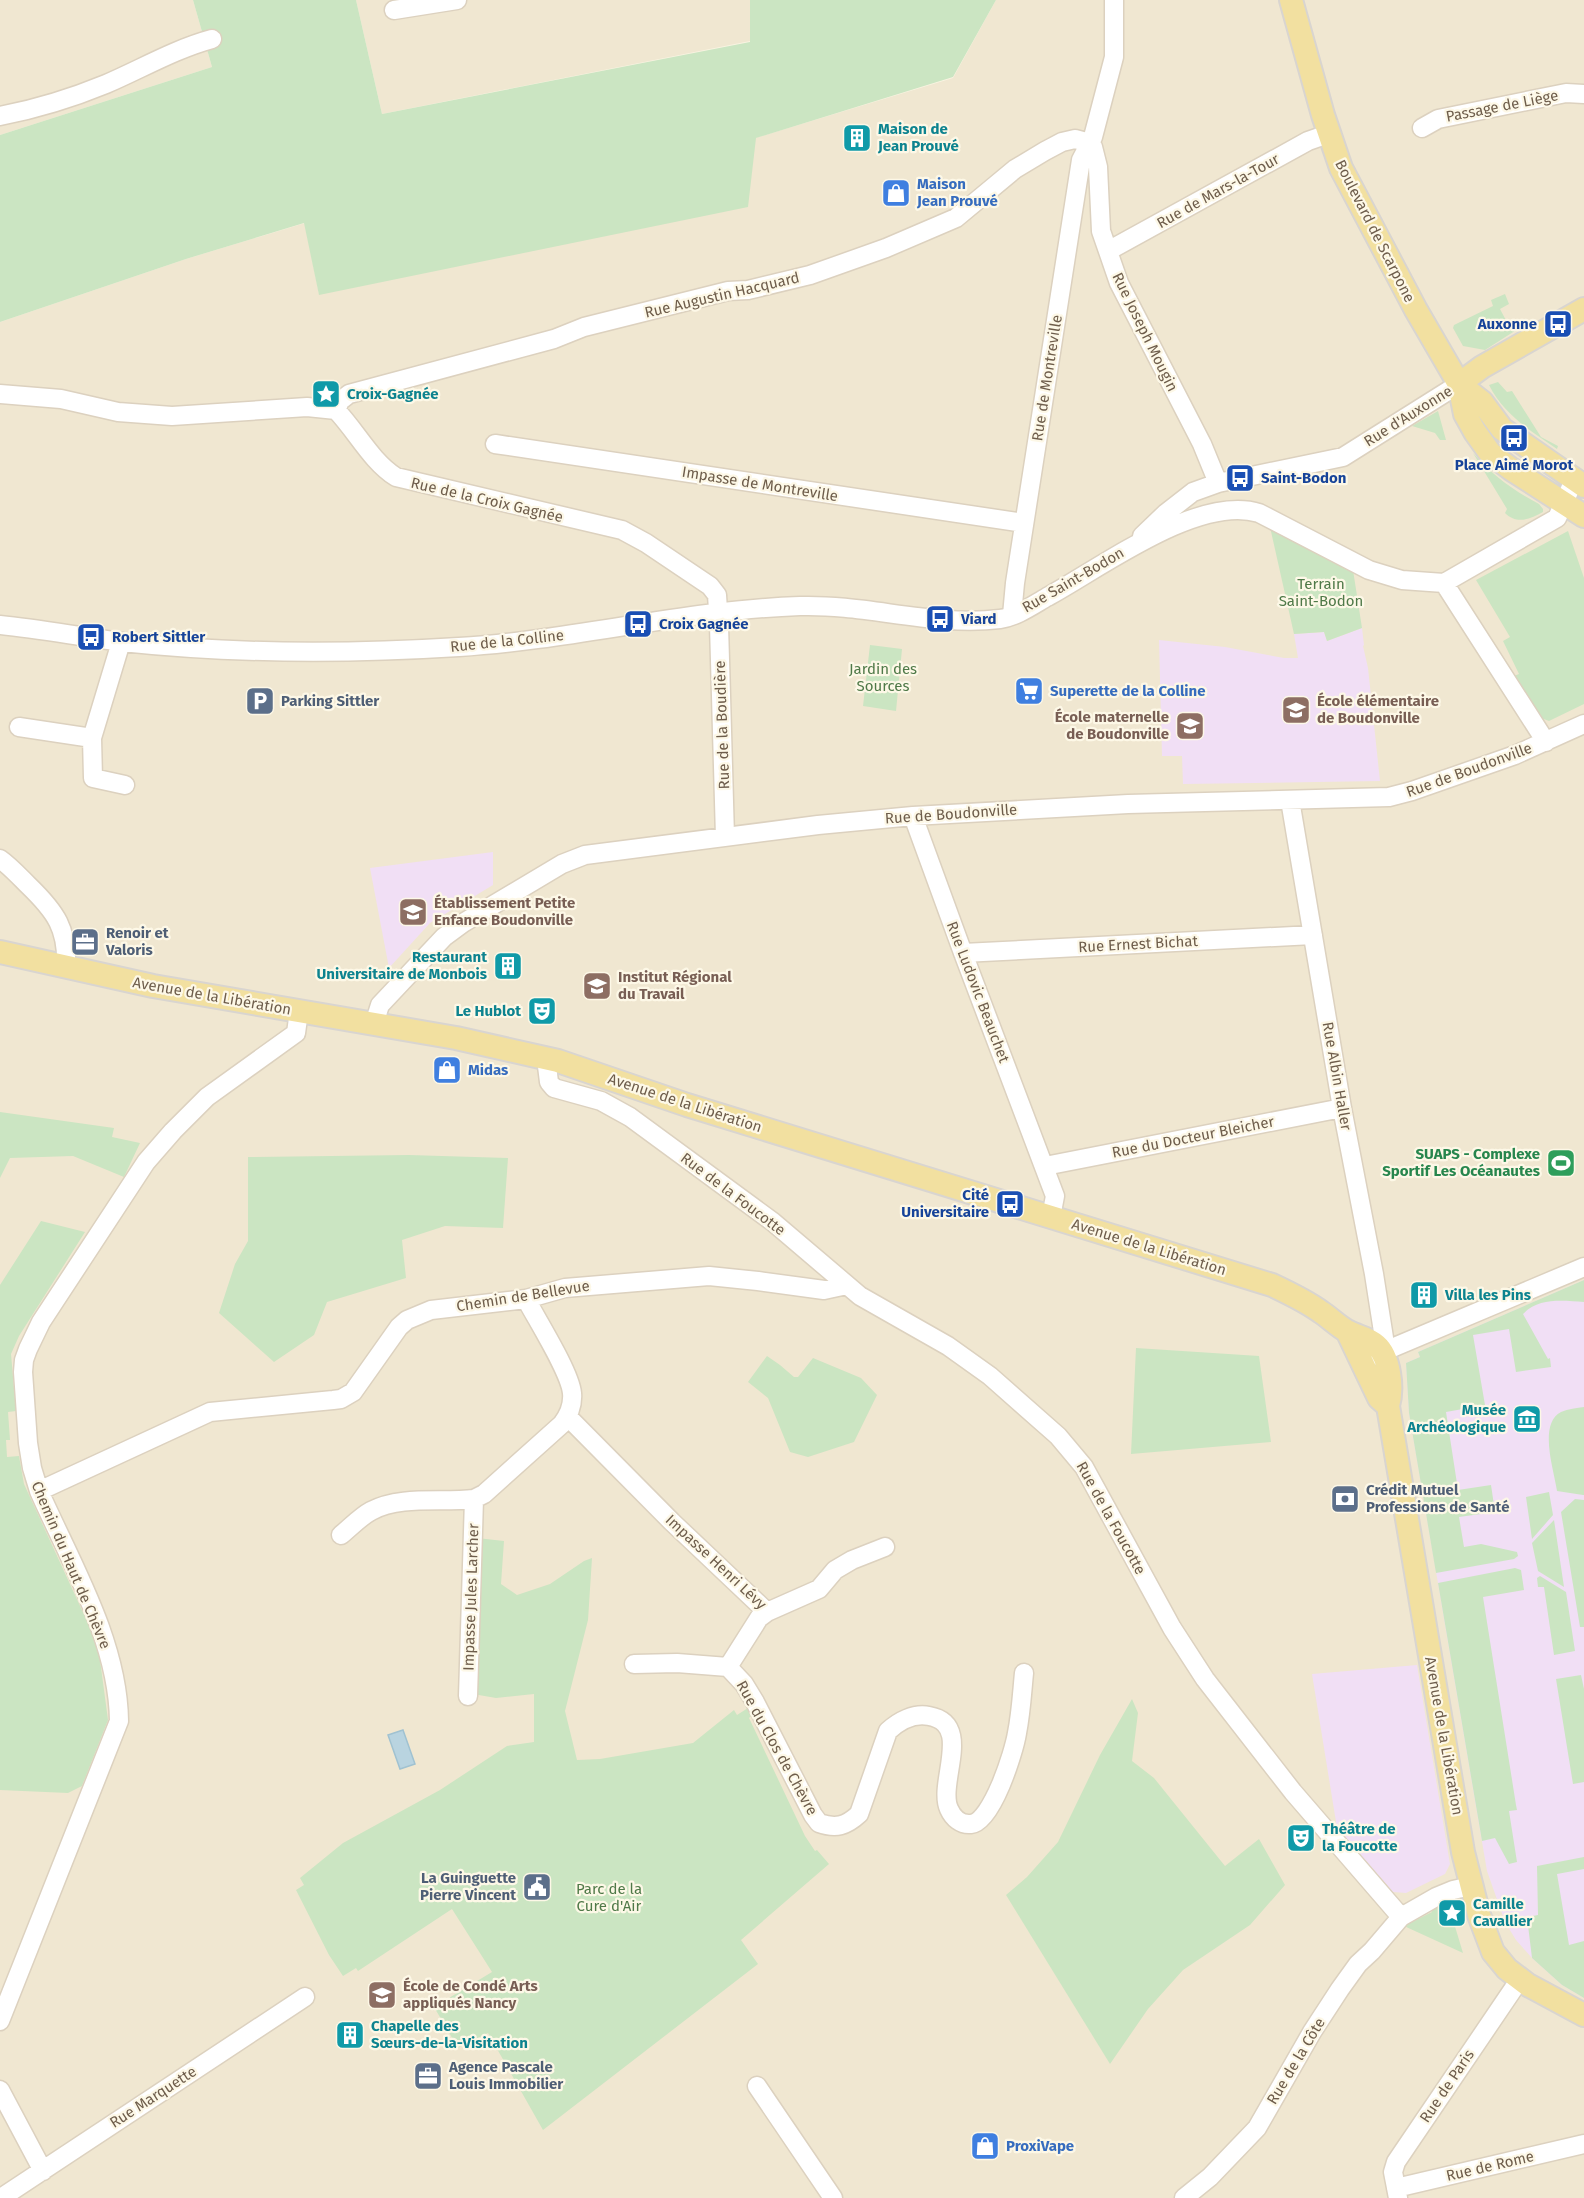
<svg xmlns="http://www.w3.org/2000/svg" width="1584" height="2198" font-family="'Fira Sans',sans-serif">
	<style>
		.residential { fill: #f0e7d1 }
		.education { fill: #f1dff5 }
		.green { fill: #cbe5c2 }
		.water { fill: #b9d4e0; stroke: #a0c2d1; stroke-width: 1.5 }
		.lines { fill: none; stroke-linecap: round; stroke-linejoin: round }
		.minor-casing { stroke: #dcd1bf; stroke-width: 21 }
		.major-casing { stroke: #d9d5d0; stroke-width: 26 }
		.minor { stroke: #fff; stroke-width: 18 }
		.major { stroke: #f2e0a0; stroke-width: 22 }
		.labels { text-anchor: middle; stroke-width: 4.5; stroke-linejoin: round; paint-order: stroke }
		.street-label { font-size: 15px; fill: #6e5d4b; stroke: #fdf8e7 }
		.culture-label { font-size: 15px; font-weight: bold; fill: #0d838f; stroke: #fdf8e7; text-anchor: start }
		.shop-label { font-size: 15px; font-weight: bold; fill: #366cbe; stroke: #fdf8e7; text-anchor: start }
		.transit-label { font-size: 15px; font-weight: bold; fill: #164399; stroke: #fdf8e7; text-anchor: start }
		.park-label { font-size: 15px; fill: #4f7948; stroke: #fdf8e7 }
		.service-label { font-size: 15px; font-weight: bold; fill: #4e5e75; stroke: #fdf8e7; text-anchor: start }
		.education-label { font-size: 15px; font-weight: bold; fill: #785e54; stroke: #fdf8e7; text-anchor: start }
		.leisure-label { font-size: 15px; font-weight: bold; fill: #27864d; stroke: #fdf8e7; text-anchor: end }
	</style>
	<rect width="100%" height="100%" fill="#f9f4e2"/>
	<!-- residential -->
	<path class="residential" d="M0,0H193L212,67L0,135Z
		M356,0H750V41L382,114Z
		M996,0H1584V2198H0V322L186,259L305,223L319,294L755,138L953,78Z"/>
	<!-- education -->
	<path class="education" d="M1362,628L1364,645L1363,646L1368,668L1380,781L1183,784L1182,756H1162L1159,640L1225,647L1284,658H1298L1294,634L1324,632L1327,641Z
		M493,852V885L430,923L389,968L370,868Z
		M1584,1280V1998L1562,1985L1532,1958L1516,1940L1505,1922L1487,1871L1409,1413L1406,1363L1420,1357L1418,1352Z
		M1417,1665L1450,1864L1445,1874L1406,1893L1393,1892L1337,1828L1312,1674Z"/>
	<!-- green -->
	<path class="green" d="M193,0H356L382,114L750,42V0H996L953,77L756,138L748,207L319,295L304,223L186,259L0,322V135L212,67Z
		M1505,294L1509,304L1500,309L1509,326L1519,323L1521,327L1485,350L1463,346L1453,328L1454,325L1493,306L1491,300Z
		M1498,382L1507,392L1512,391L1541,437L1558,446L1557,449C1531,431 1504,415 1489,385Z
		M1438,411L1446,440H1440L1435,433L1412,426Z
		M1473,453C1493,476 1513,490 1539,504L1543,509V512C1530,519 1517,525 1505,513L1507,509Z
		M1270,527L1353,570L1362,628L1327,641L1324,632L1294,634Z
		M1568,531L1584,578V704L1549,721L1541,718L1514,676L1519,674L1503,641L1510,637L1476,580Z
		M870,645L902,649L896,711L863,706Z
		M0,1112L114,1128L112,1137L140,1143L124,1177L73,1156L10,1158L0,1178Z
		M409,1155L508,1158L503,1228L445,1226L402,1240L406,1278L327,1302L314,1335L274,1362L219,1313L235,1264L248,1241V1157Z
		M41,1221L85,1232L19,1336L11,1354L16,1411L8,1412L10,1440H6L7,1457L19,1456L24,1484L98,1645L108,1720L82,1786L68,1793L0,1790V1285Z
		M1584,1280V1302C1564,1301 1539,1297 1523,1314L1548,1359L1550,1358L1551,1367L1516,1372L1509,1329L1473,1335L1485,1405L1446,1412L1458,1490L1491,1485L1495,1512L1459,1517L1464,1547L1481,1544L1517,1552L1518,1556L1514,1559L1436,1573L1409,1413L1406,1363L1420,1357L1418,1352Z
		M1136,1348L1259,1356L1271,1442L1131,1454Z
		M767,1356L780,1365L794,1377H798L813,1358L861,1378L877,1395L854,1442L808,1457L790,1452L768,1398L748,1382Z
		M1584,1407V1495H1583L1557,1491C1554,1470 1538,1424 1561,1412C1568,1409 1577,1408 1584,1407Z
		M1549,1492L1553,1515L1532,1539L1526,1497Z
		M1575,1499L1584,1500V1627H1580L1561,1512Z
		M1554,1520L1564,1587L1538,1571L1532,1543Z
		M477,1538L504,1541L501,1584L517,1595L550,1584L584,1561L592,1558L588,1620L565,1711L577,1760L600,1759L693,1743L734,1710L737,1715L748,1708L751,1716L749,1718L805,1836L815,1851L817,1850L829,1864L741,1940L758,1964L543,2130L488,2033L458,2048L434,2007L492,1972L452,1909L358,1971L356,1968L343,1976L329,1955L296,1890L304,1885L300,1878L343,1843L440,1790L507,1746L534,1742V1694L496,1698L473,1694Z
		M1515,1568L1521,1570L1524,1590L1483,1597L1516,1805L1517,1810L1509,1811L1517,1862L1509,1864L1495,1838L1482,1841L1438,1583Z
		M1540,1576L1566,1592L1575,1651L1554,1655L1544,1587H1538L1537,1578Z
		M1581,1675L1584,1689V1782L1573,1784L1556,1679Z
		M1132,1699L1138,1713L1132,1761L1154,1778L1225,1866L1259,1839L1285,1885L1250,1925L1183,1970L1148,2009L1110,2064L1006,1895L1027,1877L1058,1842L1100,1755Z
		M1584,1857V1869L1557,1874L1569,1945L1584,1941V1998L1562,1985L1532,1958L1527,1917L1538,1915L1537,1866Z
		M1447,1900L1463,1953L1404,1926L1432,1912L1430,1908Z"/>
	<!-- water -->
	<path class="water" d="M403,1730L415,1764L400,1769L388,1735Z"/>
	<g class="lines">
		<!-- minor casing -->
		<g class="minor-casing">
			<path id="minor" d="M394,10L457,0
				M0,116C36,109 72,98 106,84C141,69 175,49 212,39
				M1422,128L1438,119L1566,93L1584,94
				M1090,143L1093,147L1098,167L1101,231L1119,283L1202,444L1218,483
				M1108,251L1308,141L1328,134
				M0,394L61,399L118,412L172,416L307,407L336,410C357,432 371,461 396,477L622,530L646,543L710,586L717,595L719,625L725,837
				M336,410L340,401L349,394L554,339L584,327L728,291L748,290L810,275L886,248L956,218L1015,169L1045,151L1062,142L1075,139L1090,143
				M495,444L1024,523
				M1142,536L1166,513L1193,492L1218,483L1343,457L1459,384
				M1444,583L1546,742
				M1012,615L1015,583L1081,160L1093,137L1114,57V0
				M0,625C41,629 81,637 122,642C233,654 347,654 459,647C573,640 685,610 800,606C867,604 933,627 1000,619C1016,617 1033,605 1047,597C1099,569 1198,494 1259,513L1369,570L1402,580L1444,583L1557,518L1575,478
				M121,642L92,738L93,778L125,785
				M19,727L92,738
				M1290,800L1342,1108L1374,1274L1384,1338L1382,1352
				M913,816L963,953L1055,1196L1051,1217
				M0,859C10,866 19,876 28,885C56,912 68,929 66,968
				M963,953L1313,935
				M374,1024L380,1005L444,937L463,923L562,864L585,855L818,825L913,816L1128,804L1389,797L1412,791L1515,755L1584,724
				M546,1058L549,1082L554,1088L601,1101L630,1117L773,1222L860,1296L948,1346L990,1376L1058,1436L1084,1467L1172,1628L1205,1679L1293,1792L1401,1917
				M1045,1166L1342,1108
				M1373,1356L1584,1267
				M568,1417L672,1522L767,1612
				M39,1491L210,1412L333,1400L341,1399L353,1392L399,1327L407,1320L431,1310L526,1299L565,1288L709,1276L758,1281L824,1290L847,1285
				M341,1535C351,1527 360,1517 371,1511C401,1495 442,1503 474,1499L484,1494L562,1424C569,1415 573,1404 572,1393C570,1372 537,1320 526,1299
				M634,1664L677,1663L728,1667L744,1684L755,1702L813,1815L819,1823C836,1829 846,1826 859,1814L888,1731C899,1721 914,1713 929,1716C974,1724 937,1783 949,1809C953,1818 961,1825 971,1824C992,1822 1014,1752 1017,1733C1021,1713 1022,1693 1024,1673
				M728,1667L759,1618L767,1612L819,1589L835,1570L852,1560L885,1547
				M468,1696L474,1499
				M0,2021L119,1721C118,1641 71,1563 39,1491L32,1468L28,1443L23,1372L24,1360L28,1349L41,1322L146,1162L173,1131L207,1097L296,1033L299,1011
				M757,2086L833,2198
				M0,2090L43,2171
				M1396,2188L1584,2144
				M1,2198L305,1997
				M1184,2198L1210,2177L1257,2128L1312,2032L1340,1989L1358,1964L1372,1951L1401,1917L1436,1897L1453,1890L1471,1886
				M1398,2198L1393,2172L1396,2162L1520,1979"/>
		</g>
		<!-- major casing -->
		<g class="major-casing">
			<path id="major" d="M1291,0L1323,115L1341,168L1416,310L1459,384L1465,414L1475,432L1490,453L1511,469L1584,516
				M1459,384L1482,402L1502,429L1584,486
				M1459,384L1482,367L1584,309
				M0,952L153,986L456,1038L558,1061L687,1105L1272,1285C1289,1293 1306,1301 1321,1312C1330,1318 1338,1326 1347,1331C1357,1337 1367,1337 1376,1345C1390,1357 1393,1389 1388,1406L1463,1852L1479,1915L1493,1952L1507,1969L1528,1985L1584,2015
				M1347,1331L1379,1398L1388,1406"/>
		</g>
		<!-- minor -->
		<use href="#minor" class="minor"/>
		<!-- major -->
		<use href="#major" class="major"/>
	</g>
	<!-- icons -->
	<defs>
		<g id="building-square" transform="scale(1.5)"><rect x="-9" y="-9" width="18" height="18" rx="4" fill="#0f9aa8" stroke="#fdf8e7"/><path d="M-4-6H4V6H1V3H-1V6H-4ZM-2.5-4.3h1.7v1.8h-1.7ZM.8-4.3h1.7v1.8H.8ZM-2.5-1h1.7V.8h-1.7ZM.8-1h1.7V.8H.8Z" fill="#fff"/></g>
		<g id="shop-square" transform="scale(1.5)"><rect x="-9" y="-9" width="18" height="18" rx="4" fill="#3f7fe0" stroke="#fdf8e7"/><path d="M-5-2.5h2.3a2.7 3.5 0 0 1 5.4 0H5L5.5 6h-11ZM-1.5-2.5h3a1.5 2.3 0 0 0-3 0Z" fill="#fff"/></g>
		<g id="bus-square" transform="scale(1.5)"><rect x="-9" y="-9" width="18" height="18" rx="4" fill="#1a4fb4" stroke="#fdf8e7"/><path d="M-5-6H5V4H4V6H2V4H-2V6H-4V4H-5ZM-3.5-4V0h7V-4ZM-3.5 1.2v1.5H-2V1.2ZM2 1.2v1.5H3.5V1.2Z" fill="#fff"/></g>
		<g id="sight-square" transform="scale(1.5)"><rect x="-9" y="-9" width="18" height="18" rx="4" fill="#0f9aa8" stroke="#fdf8e7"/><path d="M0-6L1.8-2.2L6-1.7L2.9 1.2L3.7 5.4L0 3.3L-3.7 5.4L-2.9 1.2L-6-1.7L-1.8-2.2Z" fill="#fff"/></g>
		<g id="supermarket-square" transform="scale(1.5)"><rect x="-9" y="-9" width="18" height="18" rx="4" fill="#3f7fe0" stroke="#fdf8e7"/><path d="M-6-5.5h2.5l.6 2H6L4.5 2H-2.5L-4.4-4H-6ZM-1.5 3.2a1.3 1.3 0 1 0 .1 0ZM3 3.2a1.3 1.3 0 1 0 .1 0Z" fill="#fff"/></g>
		<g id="parking-square" transform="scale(1.5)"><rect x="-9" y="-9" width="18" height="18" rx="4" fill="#5c6f8a" stroke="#fdf8e7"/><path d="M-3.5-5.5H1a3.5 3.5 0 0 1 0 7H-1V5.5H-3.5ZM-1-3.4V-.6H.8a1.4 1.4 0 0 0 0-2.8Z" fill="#fff"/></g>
		<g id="school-square" transform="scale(1.5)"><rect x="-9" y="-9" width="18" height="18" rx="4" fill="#8d6e63" stroke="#fdf8e7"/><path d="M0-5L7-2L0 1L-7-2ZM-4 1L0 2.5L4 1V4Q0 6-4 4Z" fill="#fff"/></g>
		<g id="office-square" transform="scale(1.5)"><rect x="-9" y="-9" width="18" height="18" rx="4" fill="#5c6f8a" stroke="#fdf8e7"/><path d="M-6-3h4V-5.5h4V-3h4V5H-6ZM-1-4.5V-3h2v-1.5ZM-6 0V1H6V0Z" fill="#fff"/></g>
		<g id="university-square" transform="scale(1.5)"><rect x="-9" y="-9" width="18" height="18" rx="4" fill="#8d6e63" stroke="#fdf8e7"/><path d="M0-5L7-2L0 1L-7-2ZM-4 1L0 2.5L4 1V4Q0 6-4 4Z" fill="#fff"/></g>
		<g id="theatre-square" transform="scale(1.5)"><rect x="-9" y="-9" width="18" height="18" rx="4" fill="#0f9aa8" stroke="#fdf8e7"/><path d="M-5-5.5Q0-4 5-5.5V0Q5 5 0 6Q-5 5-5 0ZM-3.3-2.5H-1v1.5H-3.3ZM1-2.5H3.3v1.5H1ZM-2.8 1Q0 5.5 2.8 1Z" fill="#fff"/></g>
		<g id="stadium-square" transform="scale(1.5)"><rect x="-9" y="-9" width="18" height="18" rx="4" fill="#2e9e5b" stroke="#fdf8e7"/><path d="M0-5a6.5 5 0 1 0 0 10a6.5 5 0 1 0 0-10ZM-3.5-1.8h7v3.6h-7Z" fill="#fff"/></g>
		<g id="museum-square" transform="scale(1.5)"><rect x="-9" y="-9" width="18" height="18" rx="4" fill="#0f9aa8" stroke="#fdf8e7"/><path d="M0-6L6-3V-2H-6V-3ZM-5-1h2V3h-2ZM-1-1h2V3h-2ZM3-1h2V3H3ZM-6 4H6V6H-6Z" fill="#fff"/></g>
		<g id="bank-square" transform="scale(1.5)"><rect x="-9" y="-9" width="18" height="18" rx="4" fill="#5c6f8a" stroke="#fdf8e7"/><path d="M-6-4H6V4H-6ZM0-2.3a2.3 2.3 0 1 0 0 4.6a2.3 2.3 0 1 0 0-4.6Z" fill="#fff"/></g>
		<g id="civic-square" transform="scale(1.5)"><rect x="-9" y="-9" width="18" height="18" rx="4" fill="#5c6f8a" stroke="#fdf8e7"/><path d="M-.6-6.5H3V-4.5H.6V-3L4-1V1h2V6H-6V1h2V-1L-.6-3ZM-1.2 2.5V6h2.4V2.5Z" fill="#fff"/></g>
	</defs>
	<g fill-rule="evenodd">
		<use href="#building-square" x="857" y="138"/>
		<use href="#shop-square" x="896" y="193"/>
		<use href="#bus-square" x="1558" y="324"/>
		<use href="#sight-square" x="326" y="394"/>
		<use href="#bus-square" x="1514" y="438"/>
		<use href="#bus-square" x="1240" y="478"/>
		<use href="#bus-square" x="940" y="619"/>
		<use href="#bus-square" x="638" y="624"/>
		<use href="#bus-square" x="91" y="637"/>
		<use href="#supermarket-square" x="1029" y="691"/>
		<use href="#parking-square" x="260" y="701"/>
		<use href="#school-square" x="1296" y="710"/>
		<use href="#school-square" x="1190" y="726"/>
		<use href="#school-square" x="413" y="912"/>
		<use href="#office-square" x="85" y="942"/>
		<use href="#building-square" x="508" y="966"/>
		<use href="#university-square" x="597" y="986"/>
		<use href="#theatre-square" x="542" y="1011"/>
		<use href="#shop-square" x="447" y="1070"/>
		<use href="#stadium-square" x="1561" y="1163"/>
		<use href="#bus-square" x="1010" y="1204"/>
		<use href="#building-square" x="1424" y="1295"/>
		<use href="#museum-square" x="1527" y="1419"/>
		<use href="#bank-square" x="1345" y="1499"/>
		<use href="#theatre-square" x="1301" y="1838"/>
		<use href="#civic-square" x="537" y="1887"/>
		<use href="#sight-square" x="1452" y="1913"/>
		<use href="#university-square" x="382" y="1995"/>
		<use href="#building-square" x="350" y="2035"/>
		<use href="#office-square" x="428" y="2076"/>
		<use href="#shop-square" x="985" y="2146"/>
	</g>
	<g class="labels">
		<!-- street labels -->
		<g class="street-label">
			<text transform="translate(1502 106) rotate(-11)" y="5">Passage de Liège</text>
			<text transform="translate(1218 191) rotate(-29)" y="5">Rue de Mars-la-Tour</text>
			<text transform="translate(1375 231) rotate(63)" y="5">Boulevard de Scarpone</text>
			<text transform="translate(722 295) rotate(-13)" y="5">Rue Augustin Hacquard</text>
			<text transform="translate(1145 332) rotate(64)" y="5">Rue Joseph Mougin</text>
			<text transform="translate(1047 378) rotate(-81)" y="5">Rue de Montreville</text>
			<text transform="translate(1408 416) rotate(-32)" y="5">Rue d'Auxonne</text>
			<text transform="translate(760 484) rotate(9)" y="5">Impasse de Montreville</text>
			<text transform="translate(487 500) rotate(13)" y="5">Rue de la Croix Gagnée</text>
			<text transform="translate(1073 580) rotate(-30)" y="5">Rue Saint-Bodon</text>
			<text transform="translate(507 641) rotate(-6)" y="5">Rue de la Colline</text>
			<text transform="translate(722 725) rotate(-92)" y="5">Rue de la Boudière</text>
			<text transform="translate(1469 770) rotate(-20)" y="5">Rue de Boudonville</text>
			<text transform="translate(951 814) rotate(-4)" y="5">Rue de Boudonville</text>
			<text transform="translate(1138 944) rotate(-3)" y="5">Rue Ernest Bichat</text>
			<text transform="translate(978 992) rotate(69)" y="5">Rue Ludovic Beauchet</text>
			<text transform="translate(212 996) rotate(10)" y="5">Avenue de la Libération</text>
			<text transform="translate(1337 1076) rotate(80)" y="5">Rue Albin Haller</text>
			<text transform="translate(685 1103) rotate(18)" y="5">Avenue de la Libération</text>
			<text transform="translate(1193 1137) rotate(-11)" y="5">Rue du Docteur Bleicher</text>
			<text transform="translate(733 1194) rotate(37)" y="5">Rue de la Foucotte</text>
			<text transform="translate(1149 1247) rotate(17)" y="5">Avenue de la Libération</text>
			<text transform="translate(523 1296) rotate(-9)" y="5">Chemin de Bellevue</text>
			<text transform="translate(1111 1518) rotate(61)" y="5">Rue de la Foucotte</text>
			<text transform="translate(716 1562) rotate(43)" y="5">Impasse Henri Lévy</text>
			<text transform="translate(71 1565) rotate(67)" y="5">Chemin du Haut de Chèvre</text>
			<text transform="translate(471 1597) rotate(-88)" y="5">Impasse Jules Larcher</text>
			<text transform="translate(1444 1736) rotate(80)" y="5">Avenue de la Libération</text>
			<text transform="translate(777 1748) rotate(61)" y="5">Rue du Clos de Chèvre</text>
			<text transform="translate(1296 2061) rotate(-59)" y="5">Rue de la Côte</text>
			<text transform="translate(1447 2086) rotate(-56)" y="5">Rue de Paris</text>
			<text transform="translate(153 2097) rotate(-33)" y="5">Rue Marquette</text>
			<text transform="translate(1490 2166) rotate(-13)" y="5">Rue de Rome</text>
		</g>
		<!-- culture labels -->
		<g class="culture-label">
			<text x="878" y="134">Maison de<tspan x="878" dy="17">Jean Prouvé</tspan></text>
			<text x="347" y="399">Croix-Gagnée</text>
			<text x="487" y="962" text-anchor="end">Restaurant<tspan x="487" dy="17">Universitaire de Monbois</tspan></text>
			<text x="521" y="1016" text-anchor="end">Le Hublot</text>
			<text x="1445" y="1300">Villa les Pins</text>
			<text x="1506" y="1415" text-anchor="end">Musée<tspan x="1506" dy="17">Archéologique</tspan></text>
			<text x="1322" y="1834">Théâtre de<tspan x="1322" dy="17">la Foucotte</tspan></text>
			<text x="1473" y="1909">Camille<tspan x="1473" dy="17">Cavallier</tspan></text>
			<text x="371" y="2031">Chapelle des<tspan x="371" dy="17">Sœurs-de-la-Visitation</tspan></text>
		</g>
		<!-- shop labels -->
		<g class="shop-label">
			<text x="917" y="189">Maison<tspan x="917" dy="17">Jean Prouvé</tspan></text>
			<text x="1050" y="696">Superette de la Colline</text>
			<text x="468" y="1075">Midas</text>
			<text x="1006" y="2151">ProxiVape</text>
		</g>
		<!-- transit labels -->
		<g class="transit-label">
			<text x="1537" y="329" text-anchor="end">Auxonne</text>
			<text x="1514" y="470" text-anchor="middle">Place Aimé Morot</text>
			<text x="1261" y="483">Saint-Bodon</text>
			<text x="961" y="624">Viard</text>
			<text x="659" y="629">Croix Gagnée</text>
			<text x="112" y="642">Robert Sittler</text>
			<text x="989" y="1200" text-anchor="end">Cité<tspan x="989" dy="17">Universitaire</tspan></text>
		</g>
		<!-- park labels -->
		<g class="park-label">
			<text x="1321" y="589">Terrain<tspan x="1321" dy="17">Saint-Bodon</tspan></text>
			<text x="883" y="674">Jardin des<tspan x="883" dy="17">Sources</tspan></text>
			<text x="609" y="1894">Parc de la<tspan x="609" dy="17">Cure d'Air</tspan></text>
		</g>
		<!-- service labels -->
		<g class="service-label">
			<text x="281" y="706">Parking Sittler</text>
			<text x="106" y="938">Renoir et<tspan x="106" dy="17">Valoris</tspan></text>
			<text x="1366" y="1495">Crédit Mutuel<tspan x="1366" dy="17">Professions de Santé</tspan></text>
			<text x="516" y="1883" text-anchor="end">La Guinguette<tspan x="516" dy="17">Pierre Vincent</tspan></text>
			<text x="449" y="2072">Agence Pascale<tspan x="449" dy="17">Louis Immobilier</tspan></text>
		</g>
		<!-- education labels -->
		<g class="education-label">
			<text x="1317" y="706">École élémentaire<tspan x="1317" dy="17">de Boudonville</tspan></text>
			<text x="1169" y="722" text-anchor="end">École maternelle<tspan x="1169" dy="17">de Boudonville</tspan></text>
			<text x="434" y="908">Établissement Petite<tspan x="434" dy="17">Enfance Boudonville</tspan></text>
			<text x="618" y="982">Institut Régional<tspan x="618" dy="17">du Travail</tspan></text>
			<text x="403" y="1991">École de Condé Arts<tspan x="403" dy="17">appliqués Nancy</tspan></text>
		</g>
		<!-- leisure labels -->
		<g class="leisure-label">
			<text x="1540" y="1159">SUAPS - Complexe<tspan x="1540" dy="17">Sportif Les Océanautes</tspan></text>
		</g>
	</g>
</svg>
